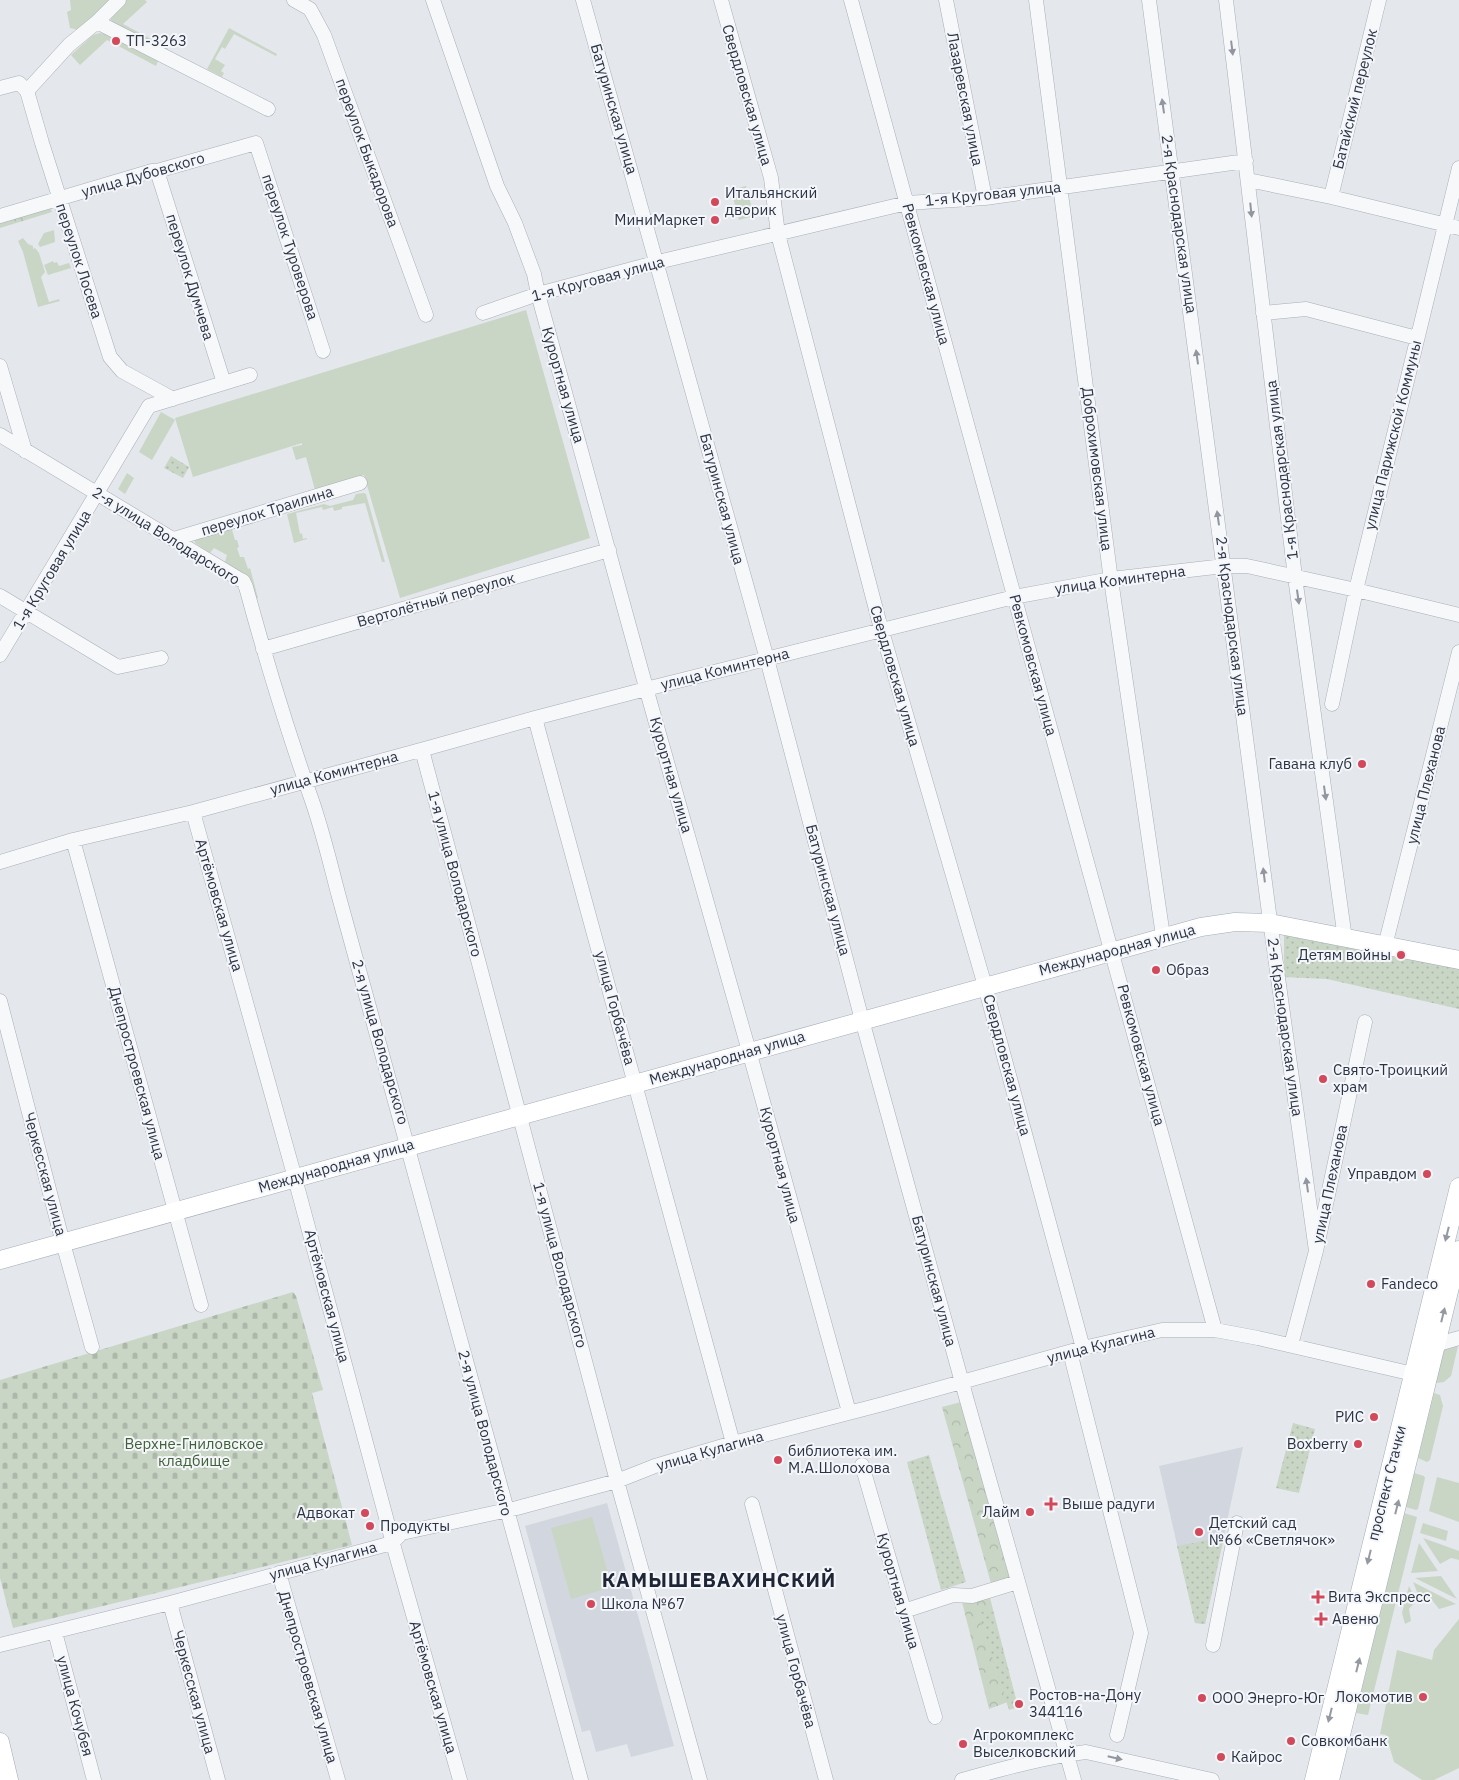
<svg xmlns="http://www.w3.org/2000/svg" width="1459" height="1780" font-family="'IBM Plex Sans',sans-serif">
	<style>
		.built { fill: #d2d6de }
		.grass { fill: #c9d6c5 }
		.forest { fill: url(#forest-crowns) }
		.cemetery { fill: url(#cemetery-stones) }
		.park { fill: url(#park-dots) }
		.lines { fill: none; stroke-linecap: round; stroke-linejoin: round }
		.minor-casing { stroke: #a9aeb7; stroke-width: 15 }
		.major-casing { stroke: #a3abb8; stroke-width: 19 }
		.minor { stroke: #f7f8fa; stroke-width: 14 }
		.major { stroke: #fff; stroke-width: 18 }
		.oneway { fill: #9196a0 }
		.oneway2 { fill: #959aa2 }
		.poi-dot { fill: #d1495b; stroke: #f4f6f9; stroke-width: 2 }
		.labels { text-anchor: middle; stroke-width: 4; stroke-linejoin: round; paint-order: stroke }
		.poi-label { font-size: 15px; fill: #2b3445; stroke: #f4f6f9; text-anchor: start }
		.street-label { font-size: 15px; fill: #2b3445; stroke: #f4f6f9 }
		.park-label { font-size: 15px; fill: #3f6138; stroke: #f4f6f9 }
		.district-label { font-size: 20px; font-weight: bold; letter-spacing: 1px; fill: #1d2536; stroke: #f4f6f9 }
	</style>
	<defs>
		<pattern id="forest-crowns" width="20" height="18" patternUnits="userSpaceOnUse" patternTransform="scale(1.25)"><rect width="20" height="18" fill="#c9d6c5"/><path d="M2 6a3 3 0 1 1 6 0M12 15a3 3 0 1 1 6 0" fill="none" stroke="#adb8ab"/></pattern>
		<pattern id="cemetery-stones" width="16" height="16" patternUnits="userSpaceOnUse" patternTransform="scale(1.25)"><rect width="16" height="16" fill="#c9d6c5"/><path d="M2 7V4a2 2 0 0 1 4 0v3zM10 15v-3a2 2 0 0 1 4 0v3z" fill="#adb8ab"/></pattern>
		<pattern id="park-dots" width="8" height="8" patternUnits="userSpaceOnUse" patternTransform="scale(1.25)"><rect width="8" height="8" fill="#c9d6c5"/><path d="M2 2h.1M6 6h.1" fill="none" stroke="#adb8ab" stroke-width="1.8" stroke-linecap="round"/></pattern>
	</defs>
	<rect width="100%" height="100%" fill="#e4e7ec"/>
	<!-- built -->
	<path class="built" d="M1243,1447L1205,1624L1195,1623L1159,1466Z
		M607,1503L674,1746L631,1757L627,1744L596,1752L590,1730L582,1732L525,1526Z"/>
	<!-- grass -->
	<path class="grass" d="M70,0H110L79,30L70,28L67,12L71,10Z
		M125,0H145L147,2L123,24L168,48L164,55L112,24L110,16Z
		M229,28L277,54L276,56L234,34L225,49L222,47L215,59L225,65L221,71L224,73L222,77L207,69Z
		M100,33L105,34L106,33L158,61L156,66L107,40L80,65L71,55L93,35Z
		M746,186L754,216L739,220L731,190Z
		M54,230L55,242L40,247L38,244L44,233Z
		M23,238L28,244L33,246V249L35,248L39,253L45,272L41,277L49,302L59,299L60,301L38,307L23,252L18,241Z
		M53,261L54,263L57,262L59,266L69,263L71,268L48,275L44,265Z
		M526,310L590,538L400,598L364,475L315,490L306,457L296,460L292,447L302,445V443L193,477L175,418Z
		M161,412L175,420L152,460L139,452Z
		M127,473L134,478L125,494L118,489Z
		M364,493L366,494L385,562H382L365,503L342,507V509L334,511L333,507L323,510L322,507L296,513L300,534L302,533L303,539L307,538V539L294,543L287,514L324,504L330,506L353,500L356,494Z
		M229,529L232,530L235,540H237L239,547L237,548L240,557H244L248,569L250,568L258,598L256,599L244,574L225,562L227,555L214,548L210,553L195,543V539Z
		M1458,1346L1451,1376L1444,1382L1436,1383L1444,1349Z
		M1434,1393L1440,1395L1443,1406L1430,1460L1427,1462L1418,1458Z
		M1414,1473L1424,1476L1425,1478L1418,1509L1416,1510L1406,1507Z
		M1437,1477L1459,1483V1522L1429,1511Z
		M1404,1513L1417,1517L1368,1715L1356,1713Z
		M592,1517L612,1587L571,1599L551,1528Z
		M1423,1523L1448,1531L1446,1541L1420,1533Z
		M1423,1538L1459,1551V1560L1451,1558L1440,1564Z
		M1419,1543L1438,1571L1411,1573Z
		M1441,1576L1457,1599L1415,1578Z
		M1413,1582L1456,1604L1439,1609L1432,1600L1420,1599Z
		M1409,1586L1416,1601L1409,1609L1411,1621L1405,1624L1402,1613Z
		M1459,1619V1768L1434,1780H1422L1394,1762L1386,1735L1380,1734L1397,1650L1432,1660L1434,1650Z"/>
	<!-- forest -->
	<path class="forest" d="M50,207L52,212L0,228V222Z
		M965,1401L1016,1581L992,1587L942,1407Z
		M989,1594L1016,1699L989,1709L962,1602Z"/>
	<!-- cemetery -->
	<path class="cemetery" d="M293,1292L296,1296L323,1390L312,1393L352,1545L13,1628L0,1578V1380Z"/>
	<!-- park -->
	<path class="park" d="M171,456L189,467L183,478L164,468Z
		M1284,934L1459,963V1009L1327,979L1284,977Z
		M1293,1423L1315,1429L1299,1493L1276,1488Z
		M929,1455L966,1582L941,1590L907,1462Z
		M1224,1537L1205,1624L1195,1623L1177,1546Z
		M991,1610L1018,1707L1009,1710L978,1613Z"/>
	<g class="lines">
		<!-- minor casing -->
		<g class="minor-casing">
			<path id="minor" d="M294,0L310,9L324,35L426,315
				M433,0L497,186L515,223L534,274L538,294L650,702L749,1051L849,1412
				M583,0L767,659L862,1020L966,1397L1074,1780
				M721,0L771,178L778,234L879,621L983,979L1083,1348
				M851,0L1215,1330
				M946,0L985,198
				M1036,0L1110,573L1163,936
				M1149,0L1269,913L1316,1251
				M1226,0L1295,577L1345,939
				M97,22L268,109
				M0,88L19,83L27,91L42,143L110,357L122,371L173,399
				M27,91L69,45L97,22L119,0
				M157,171L224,383
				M1248,180L1331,197L1459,228
				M1331,197L1379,0
				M0,216L152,171H157L256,143L323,351
				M483,313L538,294L662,261L907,203L985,198L1246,161
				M1263,313L1306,309L1417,338
				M0,366L25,451
				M0,435L239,579L243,581L246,587C265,657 286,726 310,795C322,828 330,863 339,897C421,1191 499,1486 581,1780
				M174,539L360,483
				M0,596L118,667L161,658
				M263,649L609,550
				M0,655L149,406L250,375
				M1332,704L1356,590L1459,168
				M535,718L733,1443
				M422,750L617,1481L700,1780
				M193,812L293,1171L395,1551L460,1780
				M73,840L201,1305
				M0,862L73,840L193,812L428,748L535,718L646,689L1014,597L1111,579L1224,566H1247L1356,590L1459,615
				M1385,946L1459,652
				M0,1001L63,1243L92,1347
				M1291,1345L1316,1251L1365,1022
				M1435,1345L1459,1338
				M1070,1352L1141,1633L1117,1735
				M862,1465L935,1717
				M752,1504L826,1780
				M279,1573L338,1780
				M170,1603L218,1780
				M904,1611L953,1595L972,1596L1018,1582
				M55,1632L94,1780
				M0,1645L170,1603L392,1543L402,1533L517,1508L617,1481L655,1466L733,1443L883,1404L1083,1348L1162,1330H1215L1258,1338L1422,1376
				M1213,1645L1237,1523
				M962,1780C1002,1769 1044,1757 1086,1752L1212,1780"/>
		</g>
		<!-- major casing -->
		<g class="major-casing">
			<path id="major" d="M0,1260L1201,927L1235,922L1270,923L1459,960
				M0,1742L9,1780
				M1314,1780L1459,1187
				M1330,1780L1459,1250"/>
		</g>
		<!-- minor -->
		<use href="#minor" class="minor"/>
		<!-- major -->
		<use href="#major" class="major"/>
	</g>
	<!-- one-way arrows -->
	<defs><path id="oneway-solid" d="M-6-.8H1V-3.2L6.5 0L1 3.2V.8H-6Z" transform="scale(1.25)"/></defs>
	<g class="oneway">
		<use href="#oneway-solid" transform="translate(1232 48) rotate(83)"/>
		<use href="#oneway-solid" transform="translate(1163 106) rotate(-98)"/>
		<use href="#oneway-solid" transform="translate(1251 210) rotate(84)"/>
		<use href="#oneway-solid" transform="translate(1197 357) rotate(-98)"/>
		<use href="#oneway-solid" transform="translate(1218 518) rotate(-98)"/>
		<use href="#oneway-solid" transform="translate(1298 597) rotate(82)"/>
		<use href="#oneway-solid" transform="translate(1325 793) rotate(82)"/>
		<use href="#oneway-solid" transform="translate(1264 875) rotate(-97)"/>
		<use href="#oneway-solid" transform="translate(1307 1185) rotate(-98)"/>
		<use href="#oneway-solid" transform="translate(1115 1758) rotate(13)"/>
	</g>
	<g class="oneway2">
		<use href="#oneway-solid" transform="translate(1447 1234) rotate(104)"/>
		<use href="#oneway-solid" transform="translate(1443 1315) rotate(-76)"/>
		<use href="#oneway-solid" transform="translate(1397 1507) rotate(-76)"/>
		<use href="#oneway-solid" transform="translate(1369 1557) rotate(104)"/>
		<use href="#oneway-solid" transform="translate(1358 1665) rotate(-76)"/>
		<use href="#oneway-solid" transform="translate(1330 1715) rotate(104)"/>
	</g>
	<!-- markers -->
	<g class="poi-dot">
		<circle cx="116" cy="41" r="5"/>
		<circle cx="715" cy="202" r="5"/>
		<circle cx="715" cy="220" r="5"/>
		<circle cx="1362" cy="764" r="5"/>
		<circle cx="1401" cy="955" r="5"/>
		<circle cx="1156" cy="970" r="5"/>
		<circle cx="1323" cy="1079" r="5"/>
		<circle cx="1427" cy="1174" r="5"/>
		<circle cx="1371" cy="1284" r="5"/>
		<circle cx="1374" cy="1417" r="5"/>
		<circle cx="1358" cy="1444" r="5"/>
		<circle cx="778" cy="1460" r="5"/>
		<path d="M1048.5 1496.5h5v5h5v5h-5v5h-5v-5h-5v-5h5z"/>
		<circle cx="1030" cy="1512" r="5"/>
		<circle cx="365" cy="1513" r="5"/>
		<circle cx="370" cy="1526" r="5"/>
		<circle cx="1199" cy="1532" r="5"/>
		<path d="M1315.5 1589.5h5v5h5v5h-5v5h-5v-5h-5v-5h5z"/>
		<circle cx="591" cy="1604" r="5"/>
		<path d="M1318.5 1611.5h5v5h5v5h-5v5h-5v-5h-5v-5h5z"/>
		<circle cx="1423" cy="1697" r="5"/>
		<circle cx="1202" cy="1698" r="5"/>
		<circle cx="1019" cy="1704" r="5"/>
		<circle cx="1291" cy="1741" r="5"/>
		<circle cx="963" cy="1744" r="5"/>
		<circle cx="1221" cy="1757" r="5"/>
	</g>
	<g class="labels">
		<!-- poi labels -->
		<g class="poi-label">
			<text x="126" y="46">ТП-3263</text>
			<text x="725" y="198">Итальянский<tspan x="725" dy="17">дворик</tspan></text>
			<text x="705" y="225" text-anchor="end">МиниМаркет</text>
			<text x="1352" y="769" text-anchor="end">Гавана клуб</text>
			<text x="1391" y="960" text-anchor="end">Детям войны</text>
			<text x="1166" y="975">Образ</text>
			<text x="1333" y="1075">Свято-Троицкий<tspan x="1333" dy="17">храм</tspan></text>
			<text x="1417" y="1179" text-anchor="end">Управдом</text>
			<text x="1381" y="1289">Fandeco</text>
			<text x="1364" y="1422" text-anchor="end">РИС</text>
			<text x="1348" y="1449" text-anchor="end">Boxberry</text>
			<text x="788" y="1456">библиотека им.<tspan x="788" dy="17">М.А.Шолохова</tspan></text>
			<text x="1062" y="1509">Выше радуги</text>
			<text x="1020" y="1517" text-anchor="end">Лайм</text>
			<text x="355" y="1518" text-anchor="end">Адвокат</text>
			<text x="1209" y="1528">Детский сад<tspan x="1209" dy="17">№66 «Светлячок»</tspan></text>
			<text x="380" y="1531">Продукты</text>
			<text x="1328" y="1602">Вита Экспресс</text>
			<text x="601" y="1609">Школа №67</text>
			<text x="1332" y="1624">Авеню</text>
			<text x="1029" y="1700">Ростов-на-Дону<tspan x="1029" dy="17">344116</tspan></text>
			<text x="1413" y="1702" text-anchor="end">Локомотив</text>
			<text x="1212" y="1703">ООО Энерго-Юг</text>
			<text x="973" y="1740">Агрокомплекс<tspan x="973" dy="17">Выселковский</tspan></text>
			<text x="1301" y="1746">Совкомбанк</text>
			<text x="1231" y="1762">Кайрос</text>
		</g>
		<!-- street labels -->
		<g class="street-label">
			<text transform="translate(747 95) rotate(74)" y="5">Свердловская улица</text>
			<text transform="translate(965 99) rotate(79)" y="5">Лазаревская улица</text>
			<text transform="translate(1355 99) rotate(-76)" y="5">Батайский переулок</text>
			<text transform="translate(614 109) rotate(74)" y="5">Батуринская улица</text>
			<text transform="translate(367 153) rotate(70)" y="5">переулок Быкадорова</text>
			<text transform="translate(143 175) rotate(-16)" y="5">улица Дубовского</text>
			<text transform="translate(993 194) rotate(-6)" y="5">1-я Круговая улица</text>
			<text transform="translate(1179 224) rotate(82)" y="5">2-я Краснодарская улица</text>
			<text transform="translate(290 247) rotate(72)" y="5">переулок Туроверова</text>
			<text transform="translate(79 261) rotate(72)" y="5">переулок Лосева</text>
			<text transform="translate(926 274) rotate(75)" y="5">Ревкомовская улица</text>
			<text transform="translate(190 277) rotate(73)" y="5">переулок Думчева</text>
			<text transform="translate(598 279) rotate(-15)" y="5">1-я Круговая улица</text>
			<text transform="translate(563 385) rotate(74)" y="5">Курортная улица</text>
			<text transform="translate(1393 435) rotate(-76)" y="5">улица Парижской Коммуны</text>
			<text transform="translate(1097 469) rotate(83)" y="5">Доброхимовская улица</text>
			<text transform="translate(1282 470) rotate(-97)" y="5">1-я Краснодарская улица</text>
			<text transform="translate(722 499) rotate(75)" y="5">Батуринская улица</text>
			<text transform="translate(267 511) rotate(-17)" y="5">переулок Траилина</text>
			<text transform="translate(166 536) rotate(32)" y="5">2-я улица Володарского</text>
			<text transform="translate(52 570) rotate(-59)" y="5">1-я Круговая улица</text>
			<text transform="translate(1120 580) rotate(-8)" y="5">улица Коминтерна</text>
			<text transform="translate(436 600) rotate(-16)" y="5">Вертолётный переулок</text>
			<text transform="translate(1232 626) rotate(83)" y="5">2-я Краснодарская улица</text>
			<text transform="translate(1033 665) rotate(75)" y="5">Ревкомовская улица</text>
			<text transform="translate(725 669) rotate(-14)" y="5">улица Коминтерна</text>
			<text transform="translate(895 676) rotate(74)" y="5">Свердловская улица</text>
			<text transform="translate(334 773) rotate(-15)" y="5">улица Коминтерна</text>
			<text transform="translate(671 775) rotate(74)" y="5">Курортная улица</text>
			<text transform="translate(1426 785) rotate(-76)" y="5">улица Плеханова</text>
			<text transform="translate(455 874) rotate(75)" y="5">1-я улица Володарского</text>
			<text transform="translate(828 890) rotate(75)" y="5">Батуринская улица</text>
			<text transform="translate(219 905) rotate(74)" y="5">Артёмовская улица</text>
			<text transform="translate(1117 950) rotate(-15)" y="5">Международная улица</text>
			<text transform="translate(615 1008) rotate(75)" y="5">улица Горбачёва</text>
			<text transform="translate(1285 1027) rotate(82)" y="5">2-я Краснодарская улица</text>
			<text transform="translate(380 1042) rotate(74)" y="5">2-я улица Володарского</text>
			<text transform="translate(1141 1055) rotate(75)" y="5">Ревкомовская улица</text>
			<text transform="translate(727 1058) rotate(-16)" y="5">Международная улица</text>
			<text transform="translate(1007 1065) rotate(75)" y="5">Свердловская улица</text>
			<text transform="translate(137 1073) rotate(75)" y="5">Днепростроевская улица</text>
			<text transform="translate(780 1165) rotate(75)" y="5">Курортная улица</text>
			<text transform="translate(336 1166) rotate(-16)" y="5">Международная улица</text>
			<text transform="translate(45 1174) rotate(75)" y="5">Черкесская улица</text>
			<text transform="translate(1330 1184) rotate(-78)" y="5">улица Плеханова</text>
			<text transform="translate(560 1265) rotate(75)" y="5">1-я улица Володарского</text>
			<text transform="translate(934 1281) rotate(75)" y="5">Батуринская улица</text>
			<text transform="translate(327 1296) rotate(75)" y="5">Артёмовская улица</text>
			<text transform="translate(1101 1345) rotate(-14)" y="5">улица Кулагина</text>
			<text transform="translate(485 1433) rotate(75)" y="5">2-я улица Володарского</text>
			<text transform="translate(710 1451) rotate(-16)" y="5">улица Кулагина</text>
			<text transform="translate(1387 1483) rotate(-76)" y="5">проспект Стачки</text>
			<text transform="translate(323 1561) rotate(-15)" y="5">улица Кулагина</text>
			<text transform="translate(898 1591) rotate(74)" y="5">Курортная улица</text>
			<text transform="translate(796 1671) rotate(75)" y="5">улица Горбачёва</text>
			<text transform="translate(308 1677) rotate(74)" y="5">Днепростроевская улица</text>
			<text transform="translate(433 1687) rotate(74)" y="5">Артёмовская улица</text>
			<text transform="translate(194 1692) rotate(75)" y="5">Черкесская улица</text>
			<text transform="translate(75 1706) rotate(75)" y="5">улица Кочубея</text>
		</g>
		<!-- park labels -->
		<g class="park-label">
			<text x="194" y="1449">Верхне-Гниловское<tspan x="194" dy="17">кладбище</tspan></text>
		</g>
		<!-- district labels -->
		<g class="district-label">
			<text x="719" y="1587">КАМЫШЕВАХИНСКИЙ</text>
		</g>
	</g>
</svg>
